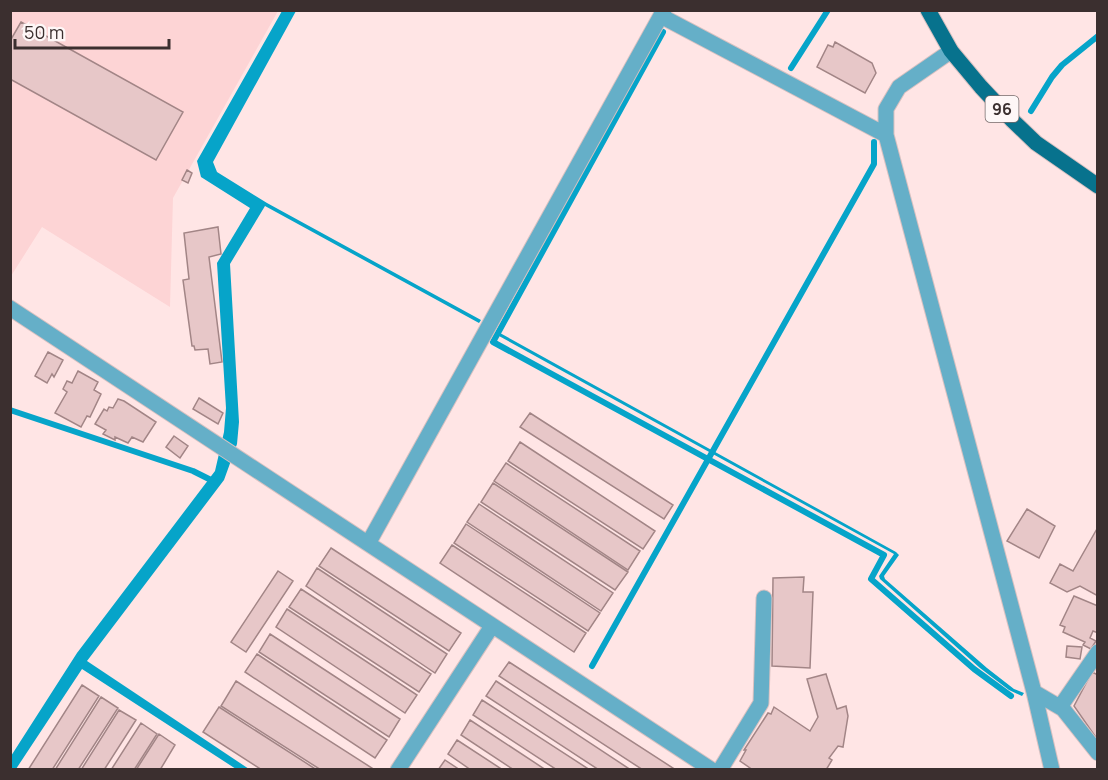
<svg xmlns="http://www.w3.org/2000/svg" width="1108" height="780" font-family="Manrope,sans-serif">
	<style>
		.built { fill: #fdd4d5 }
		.water { fill: #06a4c9 }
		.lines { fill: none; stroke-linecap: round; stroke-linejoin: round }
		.stream { stroke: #06a4c9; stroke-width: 6 }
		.building { fill: #e7c7c8; stroke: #a28586; stroke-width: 1.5 }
		.street-casing { stroke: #d8c1c1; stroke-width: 17 }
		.primary-casing { stroke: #d8c1c1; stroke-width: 17 }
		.street { stroke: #65afc8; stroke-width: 15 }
		.primary { stroke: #07728d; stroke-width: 15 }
		.labels { text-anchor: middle; stroke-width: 4.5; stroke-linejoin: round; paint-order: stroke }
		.shield { fill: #fef7f7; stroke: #766b6b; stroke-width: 1.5 }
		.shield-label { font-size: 16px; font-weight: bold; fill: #3b2f2f }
	</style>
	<rect width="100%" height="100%" fill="#ffe5e5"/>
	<!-- built -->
	<path class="built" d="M11,11H278L173,198L170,307L42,227L11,276Z"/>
	<!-- water -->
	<path class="water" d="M282,11H296L213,162L217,172L267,203L481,320L479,323L265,206L230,264L239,422L237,444L224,480L87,661L249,769H236L82,669L16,769L11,770V756L77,653L215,471L224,432L226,408L217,263L250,208L201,177L197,161Z
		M500,333L896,552L899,555L884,576L885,579L987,668L1014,689L1024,693L1022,696L1009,690L980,668L880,579L879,576L894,554L499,336Z"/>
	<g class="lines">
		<!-- stream -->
		<path class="stream" d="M663,32L493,342L884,555L871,579L974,669L1011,696
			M791,68L828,10
			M1031,111L1052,77L1062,65L1098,36
			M10,410L193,471L215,482
			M592,666L874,164V142"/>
	</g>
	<!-- building -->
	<path class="building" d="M21,22L183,112L156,160L10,79V41Z
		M835,42L872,63L876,73L865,93L817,67L828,45L833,47Z
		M187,170L192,173L188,183L182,180Z
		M218,227L221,254L209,257L222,362L210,364L208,349L195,350L194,346H192L183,280L189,279L184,233Z
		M48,352L63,360L54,377L52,374L47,383L35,376Z
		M78,371L98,382L94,390L101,394L90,417L87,416L81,427L55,413L67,392L63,389L67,381L72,383Z
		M199,398L223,413L218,424L193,409Z
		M118,399L124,401L156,422L143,442L132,437L128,443L115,437V440L103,434L106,430L95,424L104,409L107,411L109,407L113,408Z
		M530,413L673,505L664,519L520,427Z
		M174,436L188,446L180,458L166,447Z
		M520,442L655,531L643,549L508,461Z
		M506,463L640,551L628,570L494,481Z
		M493,483L628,572L615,590L481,502Z
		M479,504L613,593L601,611L467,522Z
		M1027,509L1055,526L1039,558L1007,541Z
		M466,524L600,613L588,631L454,543Z
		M1098,527V596L1080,586L1067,592L1050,583L1060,564L1073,571Z
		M452,545L586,633L574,652L440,563Z
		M331,548L461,633L449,651L319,566Z
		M317,568L447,654L435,673L306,586Z
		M278,571L293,581L246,652L231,642Z
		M804,577L803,592H813L810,668L772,666L773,578Z
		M301,589L431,674L419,692L289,607Z
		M1074,596L1098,606V633L1093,631L1090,638L1096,641L1091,649L1083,645L1085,642L1063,632L1065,627L1060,625Z
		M287,609L417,695L405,713L276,627Z
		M270,634L400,719L389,737L259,652Z
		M1067,646L1082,647L1080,659L1066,657Z
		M257,654L387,740L375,758L245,672Z
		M509,662L676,770H643L499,676Z
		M1092,672L1098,675L1097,739L1074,706Z
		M826,674L837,709L846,706L848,716L843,747L838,746L829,758L832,760L826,770H753L740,761L746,750H744L768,713L771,714L774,707L810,731L818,717L807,679Z
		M236,681L375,770H321L221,706Z
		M496,681L631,770H599L486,696Z
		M82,685L99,696L52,770H28Z
		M101,697L118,708L78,770H55Z
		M482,700L590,770H557L473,715Z
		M219,707L317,770H262L203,732Z
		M119,710L136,720L104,770H81Z
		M470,720L546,770H514L461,735Z
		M141,723L157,734L134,770H111Z
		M159,734L175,745L160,770H136Z
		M457,740L503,770H471L448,754Z
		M445,760L460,770H438Z"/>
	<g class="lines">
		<!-- street casing -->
		<g class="street-casing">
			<path id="street" d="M661,16L886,135
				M951,51L899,87L886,109V135L1034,692L1052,770
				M10,308L712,770
				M369,542L664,10
				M1034,692L1063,709L1098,753
				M1060,707L1098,652
				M398,770L492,626
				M720,770L761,703L764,598"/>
		</g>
		<!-- primary casing -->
		<g class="primary-casing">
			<path id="primary" d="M928,10L951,51L981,87L1012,120L1036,143L1098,186"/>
		</g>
		<!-- street -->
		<use href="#street" class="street"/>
		<!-- primary -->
		<use href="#primary" class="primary"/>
	</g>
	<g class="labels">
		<!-- shield labels -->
		<rect class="shield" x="985.5" y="96" width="33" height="26" rx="4.5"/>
		<g class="shield-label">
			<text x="1002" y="115">96</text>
		</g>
	</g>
	<!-- border -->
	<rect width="1108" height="780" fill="none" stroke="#3b2f2f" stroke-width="24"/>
	<!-- scale -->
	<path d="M15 39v9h154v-9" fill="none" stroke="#3b2f2f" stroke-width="3"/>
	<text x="24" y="39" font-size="18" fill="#3b2f2f" stroke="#fef7f7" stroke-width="4.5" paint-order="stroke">50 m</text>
</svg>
